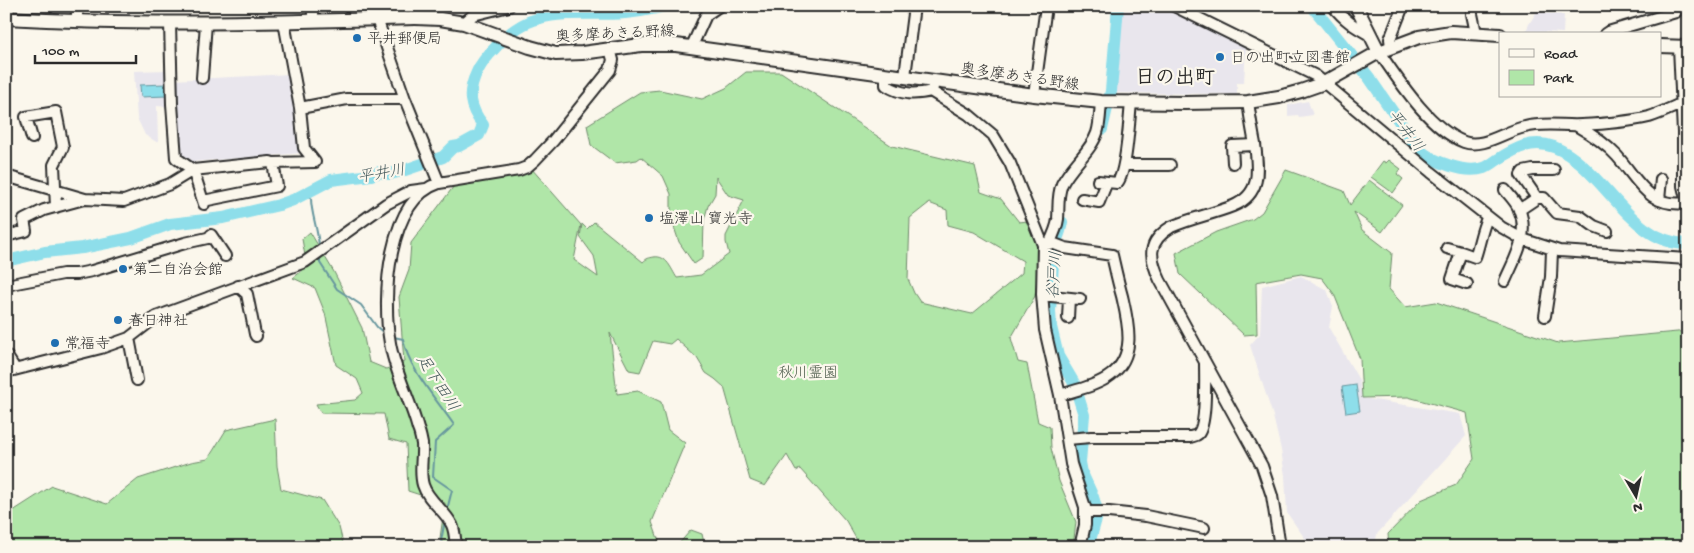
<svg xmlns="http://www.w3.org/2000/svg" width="1694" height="553" font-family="'Gochi Hand','Klee One',sans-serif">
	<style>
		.built { fill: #e9e6ed }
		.green { fill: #b0e6a8; stroke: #6e886a; fill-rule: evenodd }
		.water { fill: #8edeea; stroke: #66969e }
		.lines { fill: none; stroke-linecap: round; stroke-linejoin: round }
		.stream { stroke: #66969e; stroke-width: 2 }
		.river { stroke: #8edeea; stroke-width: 12 }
		.minor-casing { stroke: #2b2b2b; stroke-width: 14 }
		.major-casing { stroke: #2b2b2b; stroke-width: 16 }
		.minor { stroke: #fbf7ec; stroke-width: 10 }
		.major { stroke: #fbf7ec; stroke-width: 12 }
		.poi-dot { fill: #1f6fb2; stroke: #fbf7ec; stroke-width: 2 }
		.labels { text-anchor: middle; stroke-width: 4.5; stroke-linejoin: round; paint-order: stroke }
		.street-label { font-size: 15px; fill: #2b2b2b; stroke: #fbf7ec }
		.poi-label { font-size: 15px; fill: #2b2b2b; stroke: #fbf7ec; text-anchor: start }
		.park-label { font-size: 15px; fill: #4c5a4a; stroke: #fbf7ec }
		.water-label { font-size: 16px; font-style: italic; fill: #44585b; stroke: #fbf7ec }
		.district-label { font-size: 20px; font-weight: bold; fill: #2b2b2b; stroke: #fbf7ec }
	</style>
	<rect width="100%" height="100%" fill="#fbf7ec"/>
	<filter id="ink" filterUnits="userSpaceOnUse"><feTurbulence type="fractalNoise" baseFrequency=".02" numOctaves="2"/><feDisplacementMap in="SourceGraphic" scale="10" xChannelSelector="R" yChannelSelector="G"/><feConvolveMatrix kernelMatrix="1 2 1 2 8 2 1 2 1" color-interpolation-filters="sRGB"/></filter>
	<g filter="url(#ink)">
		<!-- built -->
		<path class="built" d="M1122,6H1167L1246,45L1244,83H1237V94L1112,93Z
			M1550,6H1561V15H1564L1563,33L1526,31L1529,24L1536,13Z
			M168,70L170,107L157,106L158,143L145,135L137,118L134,71Z
			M290,74L297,102L302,153L191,162L181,155L173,80Z
			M1308,101L1313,115L1299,117L1298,115L1288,116V105Z
			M1301,276L1327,290L1333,306L1329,328L1359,380L1362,398L1460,414L1466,436L1377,534L1375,547H1311L1287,513L1285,476L1281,450L1273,416L1250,345L1260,334L1262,286Z"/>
		<!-- green -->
		<path class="green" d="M746,72H781L892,146L975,166L981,192L1001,199L1019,222L1028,221L1040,246L1035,296L1011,338L1018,362L1027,364L1038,422L1050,427L1051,448L1059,481L1076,522L1073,547H854L858,542L846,521L800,469L796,471L787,455L765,486L750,480L724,387L715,379L706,373L697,358L676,339L670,344L653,341L640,372L629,370L610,333L617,394L638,391L661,402L668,430L685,443L652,522L661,547H446L440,538L445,503L408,491L406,444L389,439L384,414L321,413L316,404L355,400L363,393L357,379L336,365L325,313L315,288L293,278L307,267L302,239L310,232L334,272L362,328L369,362L386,369L404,362L399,297L409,270L411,243L454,186L523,175L531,168L581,225L574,260L598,277L594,256L580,237L582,224L587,229L594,222L643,262C647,258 649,258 654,257C667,255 671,269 677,278L701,275L729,254L726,242V236L744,200L728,195L716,177L715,194L708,206L704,220L703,258L694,264L679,242L671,218V194L663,176L641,157L637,160L615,163L591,145L587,125L640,92L660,90L702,99L726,88ZM929,203L947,210L948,225L974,232L1023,261L1022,273L972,314L920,302L914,293L908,279L910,218Z
			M1389,160L1401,169L1397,174L1403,179L1393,193L1371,177L1383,161L1386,163Z
			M1286,170L1344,191L1350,205L1369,180L1402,205L1382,232L1354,212L1362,230L1392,253L1389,289L1405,307L1436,302L1558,343L1688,331V547H1389L1388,534L1421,500L1456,485L1474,459L1467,413L1408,397L1362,398L1360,359L1334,294L1322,278L1301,274L1256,282L1257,334L1244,335L1180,274L1176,253L1216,232L1253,219L1262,212Z
			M275,419L277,466L281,489L322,500L339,527L344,547H6V511H13L52,486L107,504L138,479L191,462L208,459L226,430Z
			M691,530L702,534L705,547H676Z"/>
		<!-- water -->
		<path class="water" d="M165,84L166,96L141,97L140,85Z
			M1356,385L1360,411L1346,413L1342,387Z"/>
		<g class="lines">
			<!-- stream -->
			<path class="stream" d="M305,193L311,198C311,214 318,229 319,246
				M320,255V263L337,289L361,305L377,327L385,334
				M394,337L403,339C408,368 437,400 454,425L435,442L433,477L452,490L447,510
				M443,547L441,541L445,520"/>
			<!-- river -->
			<path class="river" d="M1312,6L1368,76L1419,150C1435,162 1464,174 1484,168C1489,166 1493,163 1497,160C1516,148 1532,139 1554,147C1604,167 1629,244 1688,244
				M1102,129L1111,91L1118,6
				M1062,222L1060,231L1054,248L1050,311L1051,327L1058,356L1074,383L1084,415L1080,462L1082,473L1093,497L1096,507V519L1088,547
				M6,261L45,252L82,248L131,238L170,224L223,218L279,205L293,200L331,180L371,175L380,172L390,174L402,171L443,157L453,147L459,146L479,135L483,125C469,107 467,93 477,72C481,63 488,55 495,48C532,3 574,17 625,13C639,12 653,9 666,6"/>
			<!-- minor casing -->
			<g class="minor-casing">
				<path id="minor" d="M313,6V21
					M374,6L377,19L405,99L439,183
					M1174,6L1316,76L1431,172L1501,227L1522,239L1559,251L1688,259
					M1333,6C1344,20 1355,27 1370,35
					M1472,6V14L1476,33
					M77,21V6
					M284,22L300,108L304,148L315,162
					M170,23L172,104L176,158L193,170L204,204
					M464,23L473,15L509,6
					M1605,34L1608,32L1676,12L1677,6
					M692,46L706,15L719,6
					M1391,47L1390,39L1403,6
					M1679,47L1683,133V186L1688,206
					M1379,52C1399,81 1430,129 1464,142C1483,149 1505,131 1525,127C1543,122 1563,126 1581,125C1603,124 1628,122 1649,117C1662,113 1675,106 1688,101
					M886,74V85C901,95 915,95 932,91
					M905,76L914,6
					M202,78L206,23
					M934,81L932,92L968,114L993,135L1010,163L1043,245L1042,294L1045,330L1060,395L1071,464L1085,507V525L1080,547
					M1034,95L1046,6
					M1248,102C1250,116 1252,130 1255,144C1258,169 1262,194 1233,206C1213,214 1191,218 1171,227C1147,242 1149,257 1160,280L1262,466L1272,496L1280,547
					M300,108L347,99H405
					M1577,126C1591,134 1606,144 1617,156C1639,181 1648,208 1687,203
					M32,138L26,117L56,112L63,147L54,165L56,207
					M1233,163L1232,146L1255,145
					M1124,165H1170
					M6,176L85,199L124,201L170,184L193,170L270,162L273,163L315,162
					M1098,181L1117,183C1127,172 1129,120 1131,103
					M1537,198H1544L1557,213L1580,216L1594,226L1607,231
					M1082,199L1099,202L1107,182
					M1659,200L1661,179
					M203,201L277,186L273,163
					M1519,210L1537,198L1521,175L1523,172L1533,170H1554
					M211,235L225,256
					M6,236L26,231L24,220L44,210L84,199
					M1046,244H1049C1053,236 1057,228 1058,219C1059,207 1057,196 1062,184C1071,166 1091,151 1097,133C1100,124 1100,112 1101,102
					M1049,244L1052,243L1065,248L1112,255C1115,268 1118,282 1122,296C1128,323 1137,355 1111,375C1097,386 1076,390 1060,395
					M1447,248L1461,252
					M1505,281C1515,258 1530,235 1519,209C1516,202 1510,196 1505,190
					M1467,284L1452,279L1461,252L1475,257C1479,247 1483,223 1488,217
					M6,285L63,274H77L92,271L185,243L212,237
					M238,286L247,294L255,334L256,336
					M1042,295L1080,299
					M1545,316L1551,277L1552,250
					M1068,318L1069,298
					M129,338L137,380
					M6,355L15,369
					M6,372L101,348L129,338L156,317L305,262L386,204L411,191L426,189
					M1067,439L1091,437H1190C1193,436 1196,436 1198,434C1207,425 1205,377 1205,363
					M1085,512H1109L1146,516L1204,528
					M456,547C455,540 455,531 452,525C445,510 428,501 423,485C419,472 423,457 422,444C421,439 420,433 418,429C410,399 395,373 390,343C382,298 387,200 439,183L519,170L527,167L535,160L553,141L610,70L613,60L610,49"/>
			</g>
			<!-- major casing -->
			<g class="major-casing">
				<path id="major" d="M1356,6L1379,52
					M6,18C143,26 279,22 416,18L440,19L464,23L530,47L556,54L582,53L641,45H676L1034,95L1101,102L1185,103L1248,102L1279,97L1301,91L1324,83L1379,52L1419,37L1451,32L1500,35
					M1660,46L1688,47"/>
			</g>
			<!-- minor -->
			<use href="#minor" class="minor"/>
			<!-- major -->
			<use href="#major" class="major"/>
		</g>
	</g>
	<!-- markers -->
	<g class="poi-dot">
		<circle cx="357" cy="38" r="5"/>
		<circle cx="1220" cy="57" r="5"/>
		<circle cx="649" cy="218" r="5"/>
		<circle cx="123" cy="269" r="5"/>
		<circle cx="118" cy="320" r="5"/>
		<circle cx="55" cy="343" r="5"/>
	</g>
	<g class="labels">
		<!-- street labels -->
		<g class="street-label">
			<text transform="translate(615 33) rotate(-3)" y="5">奥多摩あきる野線</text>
			<text transform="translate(1020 76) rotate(8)" y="5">奥多摩あきる野線</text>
		</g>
		<!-- poi labels -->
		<g class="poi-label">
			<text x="367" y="43">平井郵便局</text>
			<text x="1230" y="62">日の出町立図書館</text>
			<text x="659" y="223">塩澤山 寶光寺</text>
			<text x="133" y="274">第二自治会館</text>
			<text x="128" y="325">春日神社</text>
			<text x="65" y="348">常福寺</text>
		</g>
		<!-- park labels -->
		<g class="park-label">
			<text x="808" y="377">秋川霊園</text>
		</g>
		<!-- water labels -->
		<g class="water-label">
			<text transform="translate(1407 130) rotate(52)" y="6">平井川</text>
			<text transform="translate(381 172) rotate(-10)" y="6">平井川</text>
			<text transform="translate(1053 275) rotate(-86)" y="6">谷戸川</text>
			<text transform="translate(439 382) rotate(57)" y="6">足下田川</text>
		</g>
		<!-- district labels -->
		<g class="district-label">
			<text x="1175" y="83">日の出町</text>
		</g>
	</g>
	<!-- margin -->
	<rect width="1694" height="553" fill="none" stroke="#fbf7ec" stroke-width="25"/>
	<rect x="12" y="12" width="1669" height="528" fill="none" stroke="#2b2b2b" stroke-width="2" filter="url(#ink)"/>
	<!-- legend -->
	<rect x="1499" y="32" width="162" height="65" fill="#fbf7ec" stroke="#a8a59f"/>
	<rect x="1509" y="49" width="25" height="8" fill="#fbf7ec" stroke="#a8a59f"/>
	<text x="1544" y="58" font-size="15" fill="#2b2b2b">Road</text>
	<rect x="1509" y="70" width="25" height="15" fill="#b0e6a8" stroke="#a8a59f"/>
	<text x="1544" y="82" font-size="15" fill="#2b2b2b">Park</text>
	<!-- north arrow -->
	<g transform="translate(1636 496) rotate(171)" stroke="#fbf7ec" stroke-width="4" paint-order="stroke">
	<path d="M0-4L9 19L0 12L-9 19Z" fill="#2b2b2b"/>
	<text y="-8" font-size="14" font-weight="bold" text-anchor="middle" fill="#2b2b2b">N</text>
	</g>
	<!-- scale -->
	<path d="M35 55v8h101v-8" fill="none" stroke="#2b2b2b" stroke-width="2.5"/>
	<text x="42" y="55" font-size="15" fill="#2b2b2b" stroke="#fbf7ec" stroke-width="4" paint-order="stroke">100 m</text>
</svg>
